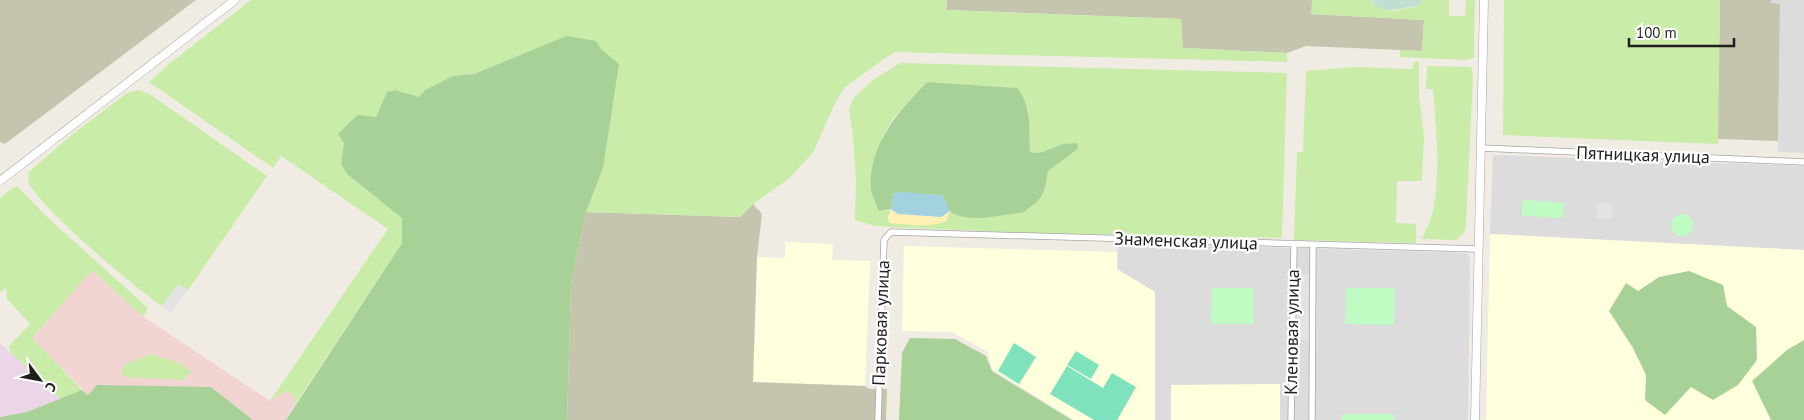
<svg xmlns="http://www.w3.org/2000/svg" width="1804" height="420" font-family="'PT Sans',sans-serif">
	<style>
		.residential { fill: #dddcdc }
		.commercial { fill: #f2d4d3 }
		.industrial { fill: #ead6e6 }
		.education { fill: #ffffde }
		.construction { fill: #c5c5af }
		.grass { fill: #c9eda8; fill-rule: evenodd }
		.forest { fill: #a8d197 }
		.wetland { fill: #c0dfd1 }
		.sand { fill: #fff0b3 }
		.park { fill: #bffcc4 }
		.pitch { fill: #7ee3bc }
		.parking { fill: #e3e3e3 }
		.water { fill: #a2d2e0 }
		.lines { fill: none; stroke-linecap: round; stroke-linejoin: round }
		.minor-casing { stroke: #a6a6a6; stroke-width: 7 }
		.tertiary-casing { stroke: #a6a6a6; stroke-width: 9 }
		.minor { stroke: #fff; stroke-width: 5.5 }
		.tertiary { stroke: #fff; stroke-width: 8 }
		.labels { text-anchor: middle; stroke-width: 4.5; stroke-linejoin: round; paint-order: stroke }
		.street-label { font-size: 18px; fill: #1f1f1f; stroke: #fff }
	</style>
	<rect width="100%" height="100%" fill="#f0ece4"/>
	<!-- residential -->
	<path class="residential" d="M1771,0H1804V153L1778,152L1780,5L1770,3Z
		M1493,155L1804,166V250L1490,234Z
		M1118,243L1467,253L1470,257L1468,420H1155V292L1117,269Z"/>
	<!-- commercial -->
	<path class="commercial" d="M92,270L141,315L270,401L278,395L288,390L295,397L294,406L286,420H253L211,387L88,395L32,338Z"/>
	<!-- industrial -->
	<path class="industrial" d="M0,343L61,399L27,412L0,417Z"/>
	<!-- education -->
	<path class="education" d="M1490,234L1804,250V420H1486Z
		M785,242L833,244L832,260L870,261L865,386L753,382L757,257L785,258Z
		M904,246L1117,252V269L1155,292V420H1075L992,369L988,352L952,332L902,331Z
		M1280,384V420H1171V385Z"/>
	<!-- construction -->
	<path class="construction" d="M0,0H196L5,144L0,142Z
		M947,0H1312V14L1424,20L1422,51L1306,46L1287,53L1182,48L1181,19L946,10Z
		M1720,0H1771V3L1780,4L1778,141L1717,139Z
		M753,204L762,214L757,257L753,382L865,386L869,389H887L886,420H567L571,284L586,212L740,217Z"/>
	<!-- grass -->
	<path class="grass" d="M251,0H947L946,10L1181,19L1183,48L1287,53V62L894,52L844,88L834,105L814,151L790,178L753,204L740,217L586,212L603,168L566,36L474,74L453,76L419,98L395,90L387,92L376,117L344,143L341,164L347,174L403,218L402,243L294,406L295,397L288,391L278,395L270,401L388,229L281,156L273,168L149,82L169,64Z
		M1312,0H1372L1373,4L1392,11L1418,6L1423,0H1449V16H1465L1466,0H1475L1474,57L1468,60L1400,57V50L1422,51L1424,20L1311,14Z
		M1504,0H1720L1718,144L1503,135Z
		M1413,62H1419V94L1424,137L1422,181H1397L1396,223L1416,224V243L1294,240L1297,152H1303L1306,71L1354,67L1413,69Z
		M900,63L1287,73L1282,238L1028,233L892,227L875,226L855,220L856,183L853,137L849,109L854,97L873,80ZM927,82L1017,88L1028,109L1030,152L1039,153L1063,144L1076,143L1078,149L1048,171C1046,190 1045,199 1027,208L959,216L950,211L946,221L924,225L889,223L888,218L891,210L879,211C880,190 879,162 882,141C885,123 914,95 927,82Z
		M1427,66L1471,67L1473,75L1466,226L1464,233L1456,240L1422,239C1426,230 1431,220 1433,210C1441,171 1436,128 1433,89H1426Z
		M139,90L151,95L267,176L188,290L178,284L162,306C140,292 30,200 28,180C28,177 29,175 29,172L70,136L127,93Z
		M14,187H18L46,216L148,308L144,316L141,315L92,270L32,338L82,390L61,399L11,353L9,346L30,324L7,299L6,288L0,292V198Z
		M150,354L180,363L192,372L184,380L127,377L121,374L124,365Z"/>
	<!-- forest -->
	<path class="forest" d="M566,36L596,41L601,49L619,64L603,168L586,212L571,284L567,420H286L402,243V218L347,174L341,164L344,143L338,134L350,122L358,115L376,117L387,92L395,90L419,97L425,90L453,76L474,74Z
		M927,82L1017,88C1032,106 1029,130 1030,152L1039,153L1063,144L1077,143L1078,149L1048,171C1046,183 1046,193 1037,202C1033,206 1028,207 1025,212C1005,214 968,224 951,212C947,208 945,200 942,195L894,193L891,209L879,211C877,205 872,197 871,189C868,146 898,111 927,82Z
		M1689,271L1723,285L1727,306L1756,327L1757,360L1738,385L1713,400L1691,387L1665,415L1645,400L1646,375L1633,348L1609,311L1626,283L1638,291L1659,277Z
		M910,338L955,339L986,356L992,371L1072,420H899L902,353Z
		M1804,340V420H1771L1752,381L1787,350Z
		M97,385L211,387L253,420H0V417L27,412L82,390L88,395Z"/>
	<!-- wetland -->
	<path class="wetland" d="M1372,0H1423L1418,6C1403,6 1381,18 1372,0Z"/>
	<!-- sand -->
	<path class="sand" d="M891,210L898,214L941,217L950,211L946,221C929,229 907,224 889,223L888,218Z"/>
	<!-- park -->
	<path class="park" d="M1523,200L1564,203L1563,218L1522,216Z
		M1671 225a11 11 0 1 1 22 0a11 11 0 1 1-22 0Z
		M1212,288H1254V324H1211Z
		M1346,288H1395L1394,325L1345,324Z
		M1342,414H1394V420H1342Z"/>
	<!-- pitch -->
	<path class="pitch" d="M1014,343L1036,357L1019,384L998,371Z
		M1076,351L1099,365L1091,379L1067,365Z
		M1067,366L1103,388L1112,373L1136,387L1117,420H1094L1050,394Z"/>
	<!-- parking -->
	<path class="parking" d="M1597,202L1613,203L1612,218H1596Z
		M1297,275H1309L1308,340L1296,339Z
		M178,284L188,290L171,313L162,306Z"/>
	<!-- water -->
	<path class="water" d="M899,192L942,195L950,211L941,217L898,214L891,209L894,193Z"/>
	<g class="lines">
		<!-- minor casing -->
		<g class="minor-casing">
			<path id="minor" d="M1482,148L1804,162
				M878,420L884,240L891,232L1478,249
				M1291,420L1294,244
				M1312,420L1313,245"/>
		</g>
		<!-- tertiary casing -->
		<g class="tertiary-casing">
			<path id="tertiary" d="M0,181L235,0
				M1475,420L1484,0"/>
		</g>
		<!-- minor -->
		<use href="#minor" class="minor"/>
		<!-- tertiary -->
		<use href="#tertiary" class="tertiary"/>
	</g>
	<g class="labels">
		<!-- street labels -->
		<g class="street-label">
			<text transform="translate(1643 155) rotate(2)" y="6">Пятницкая улица</text>
			<text transform="translate(1186 241) rotate(2)" y="6">Знаменская улица</text>
			<text transform="translate(881 323) rotate(-88)" y="6">Парковая улица</text>
			<text transform="translate(1292 332) rotate(-89)" y="6">Кленовая улица</text>
		</g>
	</g>
	<!-- north arrow -->
	<g transform="translate(40 380) rotate(122)" stroke="#ffffff" stroke-width="4" paint-order="stroke">
	<path d="M0-4L9 19L0 12L-9 19Z" fill="#1f1f1f"/>
	<text y="-8" font-size="14" font-weight="bold" text-anchor="middle" fill="#1f1f1f">С</text>
	</g>
	<!-- scale -->
	<path d="M1629 38v8h105v-8" fill="none" stroke="#1f1f1f" stroke-width="2.5"/>
	<text x="1636" y="38" font-size="15" fill="#1f1f1f" stroke="#ffffff" stroke-width="4" paint-order="stroke">100 m</text>
</svg>
